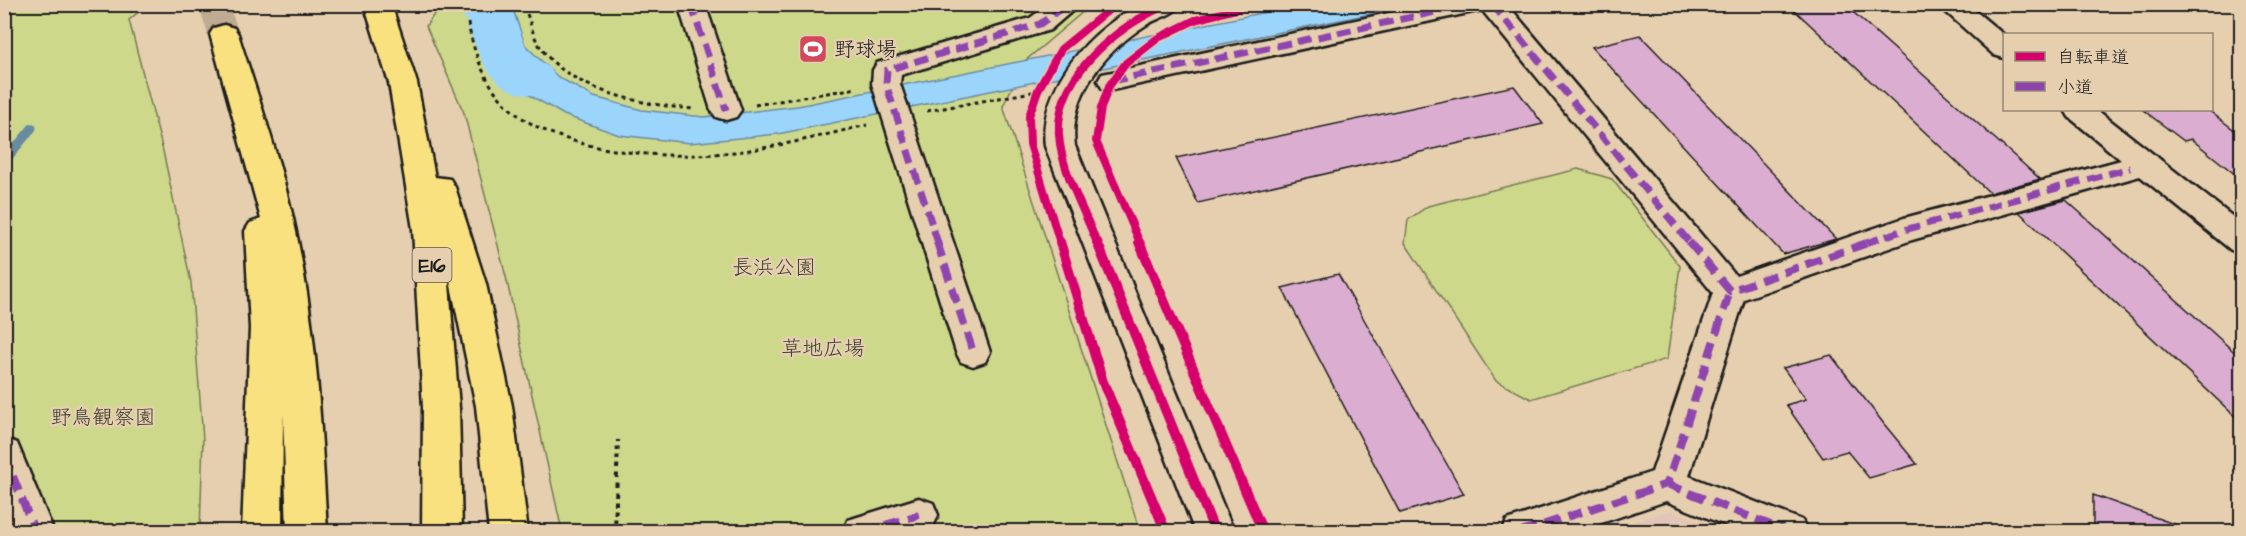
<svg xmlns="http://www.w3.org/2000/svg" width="2246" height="536" font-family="'Architects Daughter','Klee One',sans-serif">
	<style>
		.built { fill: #e3c5b9 }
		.green { fill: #cdd88b; stroke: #747a54; stroke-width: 1.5 }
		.water { fill: #9cd5fc; stroke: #698ba2; stroke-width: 1.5 }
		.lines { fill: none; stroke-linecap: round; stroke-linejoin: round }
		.stream { stroke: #698ba2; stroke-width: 9 }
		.river { fill: #9cd5fc; fill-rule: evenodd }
		.building { fill: #dbadd0; stroke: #1c1c1c; stroke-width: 1.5 }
		.highway-tunnel { stroke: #beab92; stroke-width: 29; stroke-dasharray: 29 15; stroke-linecap: butt }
		.street-casing { stroke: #1c1c1c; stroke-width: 5 }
		.secondary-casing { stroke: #1c1c1c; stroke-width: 5 }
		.highway-casing { stroke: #1c1c1c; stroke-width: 5 }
		.path-far1 { stroke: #1c1c1c; stroke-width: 3; stroke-dasharray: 4 4; stroke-linecap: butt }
		.path { stroke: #1c1c1c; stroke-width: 4; stroke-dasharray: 4.5 4.5; stroke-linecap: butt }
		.street { fill: #e6cfaf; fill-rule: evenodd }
		.secondary { fill: #e6cfaf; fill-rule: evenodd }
		.highway { fill: #fae180; fill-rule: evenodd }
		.quiet-far1 { stroke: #8e44ad; stroke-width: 7; stroke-dasharray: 14 7; stroke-linecap: butt }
		.quiet { stroke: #8e44ad; stroke-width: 8; stroke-dasharray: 16 8; stroke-linecap: butt }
		.cycleway-far1-casing { stroke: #e6cfaf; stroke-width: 11 }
		.cycleway-casing { stroke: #e6cfaf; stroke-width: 14 }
		.cycleway-far1 { stroke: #d6006c; stroke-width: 8 }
		.cycleway { stroke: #d6006c; stroke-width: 10 }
		.labels { text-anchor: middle; stroke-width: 5; stroke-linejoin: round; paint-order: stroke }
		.shield { fill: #e6cfaf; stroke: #595248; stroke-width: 1.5 }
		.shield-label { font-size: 20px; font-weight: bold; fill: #1c1c1c }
		.poi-label { font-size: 21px; fill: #1c1c1c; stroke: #e6cfaf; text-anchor: start }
		.park-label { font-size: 21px; fill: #3f4232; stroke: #e6cfaf }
	</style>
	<rect width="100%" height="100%" fill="#e6cfaf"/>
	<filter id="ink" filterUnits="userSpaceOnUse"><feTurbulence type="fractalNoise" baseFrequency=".0167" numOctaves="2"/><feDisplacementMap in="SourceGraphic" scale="12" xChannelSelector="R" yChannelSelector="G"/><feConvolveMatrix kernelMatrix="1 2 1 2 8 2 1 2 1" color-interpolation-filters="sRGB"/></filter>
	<g filter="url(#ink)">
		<!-- built -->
		<path class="built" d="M1671,510L1723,531H1603Z"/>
		<!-- green -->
		<path class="green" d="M441,4L1091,5L1025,61L1003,106L1140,531H562L506,277L464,113L426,26Z
			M5,5H147L129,20L163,151L191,282L203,439L200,531H5Z
			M1578,169L1612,179L1680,266L1667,359L1531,399L1496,381L1405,243L1408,220L1428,206Z"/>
		<!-- water -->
		<path class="water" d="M1302,5H1414L778,134L690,143L619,135L564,115L519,89L489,58L476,18L513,9L525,45L558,77L594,97L642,110L704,117L798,106Z"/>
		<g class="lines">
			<!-- stream -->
			<path class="stream" d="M4,162L32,128"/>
			<!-- river -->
			<path class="river" d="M460,4H509L528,52L550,68L558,80L550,92C490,109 476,48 460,4Z"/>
		</g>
		<!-- building -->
		<path class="building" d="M1788,4H1844L2040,179L1990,193Z
			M1640,35L1836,239L1783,254L1592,47Z
			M1514,86L1543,124L1198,203L1176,158Z
			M2143,110H2208L2241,135V179L2191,139L2184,141Z
			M2066,200L2241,358V422L2019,212Z
			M1338,274L1464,494L1400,513L1282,288Z
			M1831,355L1884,424L1917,464L1869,478L1847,451L1823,458L1786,405L1806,399L1783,368Z
			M2093,495L2185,528L2184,531H2093Z"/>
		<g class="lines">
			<!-- highway-tunnel -->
			<path class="highway-tunnel" d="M213,4L224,34"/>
			<!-- street casing -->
			<g class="street-casing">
				<path id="street" d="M678,4H705L741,110L736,117L726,120L716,117L711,110Z
					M1049,4H1080L1050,30L901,75L900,84L990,352L985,362L973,366L961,362L956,352L872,84L873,70L877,63L1030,18Z
					M1431,4H1507L1736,276L1904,218L2121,160L2069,117L2065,110H2097L2242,224V254L2231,250L2140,176L1912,240L1744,299L1689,476L1802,520L1807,532H1742L1666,501L1575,532H1502L1507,520L1652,472L1713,293L1482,10L1112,90L1102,88L1098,81L1102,74L1112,72Z
					M1937,4H1967L2004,35V58L1994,55Z
					M4,438L17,443L54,532H15L4,504Z
					M919,498L933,503L938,515L933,527L921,532H843L848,520Z"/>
			</g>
			<!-- secondary casing -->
			<g class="secondary-casing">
				<path id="secondary" d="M1143,4H1181C1174,15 1157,18 1146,25C1106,50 1068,95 1075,146L1234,532H1195L1045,146C1038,87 1092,26 1143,4Z"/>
			</g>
			<!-- highway casing -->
			<g class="highway-casing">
				<path id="highway" d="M364,4H391L417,83L435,177L450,179L455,187L486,284L512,406L528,532H489L476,406L448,271L459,408L462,532H422L423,408L413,229L389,83Z
					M224,25L234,28L238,34C262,109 289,185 302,263C318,351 322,442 327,532H287L283,413L282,532H242L250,328L245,231L250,223L261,219L210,34L214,28Z"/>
			</g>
			<!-- path-far1 -->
			<path class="path-far1" d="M527,14C531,24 533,36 539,45C568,91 643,105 694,109
				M468,23C474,55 487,89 513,111C562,152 662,160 724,153C772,149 820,136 867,125
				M755,105L857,88
				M927,111L1038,91"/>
			<!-- path -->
			<path class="path" d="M615,532L618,440"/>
			<!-- street -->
			<use href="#street" class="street"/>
			<!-- secondary -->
			<use href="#secondary" class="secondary"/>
			<!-- highway -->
			<use href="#highway" class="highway"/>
			<!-- quiet-far1 -->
			<path class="quiet-far1" d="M691,4L726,110
				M1492,4L1690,243
				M1112,81L1473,4
				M938,243L886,84L887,70L1040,24L1067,4
				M1866,243L1904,230L2130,168"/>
			<!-- quiet -->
			<path class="quiet" d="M937,242L973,352
				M1689,242L1730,291L1870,242
				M4,454L35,532
				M1667,484L1788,532
				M862,532L919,515
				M1521,532L1667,484L1730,291"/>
			<!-- cycleway-far1 casing -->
			<g class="cycleway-far1-casing">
				<path id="cycleway-far1" d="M1060,243L1030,144L1029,116L1038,90L1061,49L1116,4
					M1097,243C1085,212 1065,177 1060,144C1049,79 1116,27 1168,4
					M1140,243L1096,141L1101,108L1109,86L1126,63L1158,38L1195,20L1255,4"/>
			</g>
			<!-- cycleway casing -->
			<g class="cycleway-casing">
				<path id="cycleway" d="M1060,242L1103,382L1166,532
					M1097,242L1215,532
					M1139,242L1263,532"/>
			</g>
			<!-- cycleway-far1 -->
			<use href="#cycleway-far1" class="cycleway-far1"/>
			<!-- cycleway -->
			<use href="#cycleway" class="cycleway"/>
		</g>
	</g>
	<!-- icons -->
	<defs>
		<g id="stadium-square" transform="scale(1.5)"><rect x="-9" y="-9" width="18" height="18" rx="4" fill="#d1495b" stroke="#e6cfaf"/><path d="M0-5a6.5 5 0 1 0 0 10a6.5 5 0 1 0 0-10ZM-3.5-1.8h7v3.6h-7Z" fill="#fff"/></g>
	</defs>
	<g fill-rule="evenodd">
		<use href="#stadium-square" x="813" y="49"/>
	</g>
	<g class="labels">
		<!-- shield labels -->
		<rect class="shield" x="412.5" y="248" width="39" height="34" rx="4.5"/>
		<g class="shield-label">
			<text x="432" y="272">E16</text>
		</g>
		<!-- poi labels -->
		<g class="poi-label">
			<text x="834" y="56">野球場</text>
		</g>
		<!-- park labels -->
		<g class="park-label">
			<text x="774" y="274">長浜公園</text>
			<text x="823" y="355">草地広場</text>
			<text x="103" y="424">野鳥観察園</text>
		</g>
	</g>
	<!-- margin -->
	<rect width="2246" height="536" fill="none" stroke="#e6cfaf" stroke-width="24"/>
	<rect x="12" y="12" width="2222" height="512" fill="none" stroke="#1c1c1c" stroke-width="2" filter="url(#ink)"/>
	<!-- legend -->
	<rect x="2003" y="33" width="210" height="78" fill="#e6cfaf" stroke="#958774" stroke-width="1.5"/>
	<rect x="2015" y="52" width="30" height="9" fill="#d6006c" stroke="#958774" stroke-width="1.5"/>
	<text x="2057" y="63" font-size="18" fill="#1c1c1c">自転車道</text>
	<rect x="2015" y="82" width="30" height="9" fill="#8e44ad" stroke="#958774" stroke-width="1.5"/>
	<text x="2057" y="93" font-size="18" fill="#1c1c1c">小道</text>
</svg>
